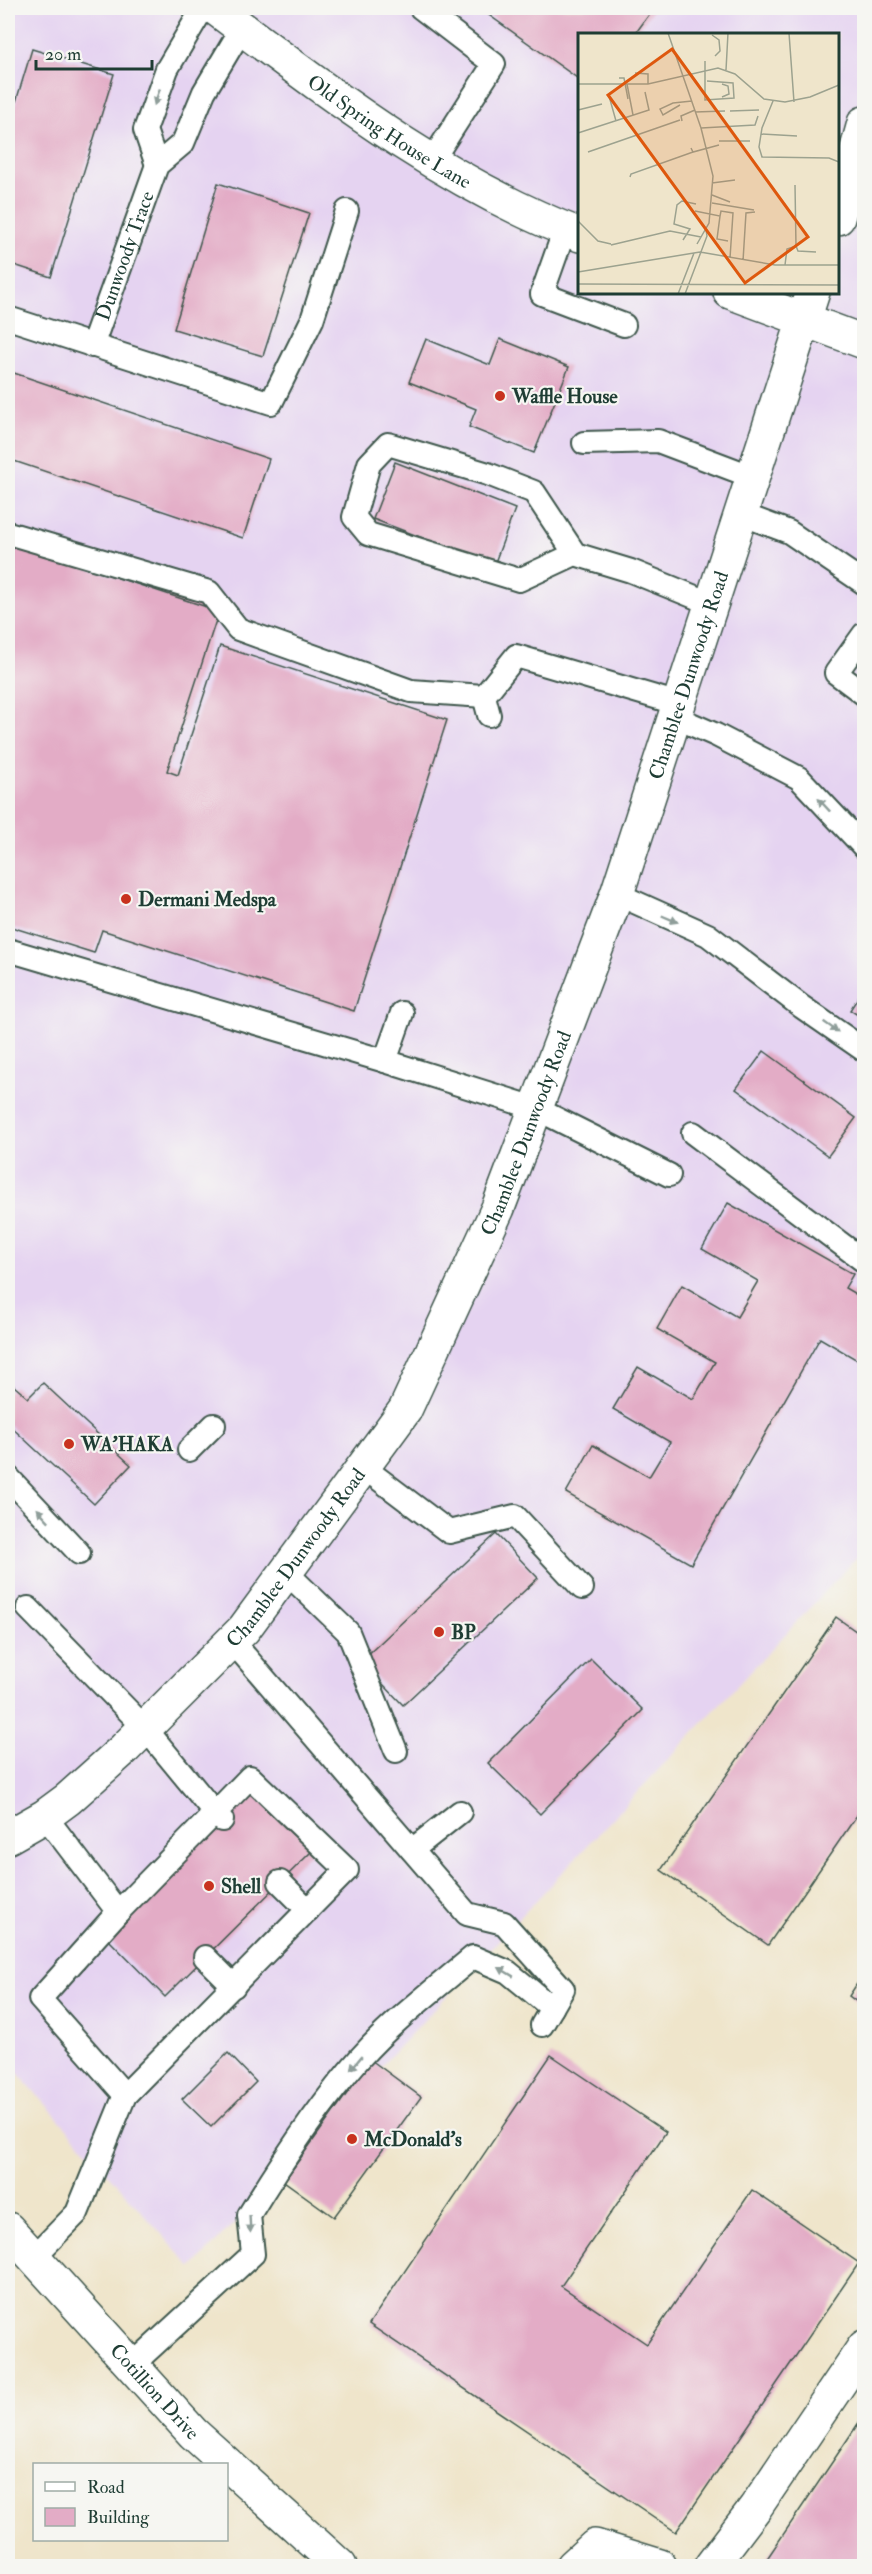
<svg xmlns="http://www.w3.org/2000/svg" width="872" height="2574" font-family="'IM FELL Double Pica',serif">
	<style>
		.built { fill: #e5d3f1; fill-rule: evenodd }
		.building { fill: #e3acc6 }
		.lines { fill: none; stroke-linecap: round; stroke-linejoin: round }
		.lane-casing { stroke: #3e564b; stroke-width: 26 }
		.street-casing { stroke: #3e564b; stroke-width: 36 }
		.secondary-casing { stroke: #3e564b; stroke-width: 36 }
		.lane { stroke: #fff; stroke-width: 22 }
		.street { stroke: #fff; stroke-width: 33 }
		.secondary { stroke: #fff; stroke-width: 33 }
		.oneway { fill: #8f9e9a }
		.poi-dot { fill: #c8321e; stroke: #f6f6f2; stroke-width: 2 }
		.labels { text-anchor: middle; stroke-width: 4.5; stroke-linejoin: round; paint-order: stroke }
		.street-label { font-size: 20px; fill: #1f3d34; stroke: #f6f6f2 }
		.poi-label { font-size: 20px; font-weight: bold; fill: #1f3d34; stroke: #f6f6f2; text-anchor: start }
		.inset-road { fill: none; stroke: #9ca28f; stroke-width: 1.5 }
		.view { fill: #de580e; fill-opacity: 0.15; stroke: #de580e; stroke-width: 3 }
		.inset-edge { fill: none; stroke: #1f3d34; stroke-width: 3 }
	</style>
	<rect width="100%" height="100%" fill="#f6f6f2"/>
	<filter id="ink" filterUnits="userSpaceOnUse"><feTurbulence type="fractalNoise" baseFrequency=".0167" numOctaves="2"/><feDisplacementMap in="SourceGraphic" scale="12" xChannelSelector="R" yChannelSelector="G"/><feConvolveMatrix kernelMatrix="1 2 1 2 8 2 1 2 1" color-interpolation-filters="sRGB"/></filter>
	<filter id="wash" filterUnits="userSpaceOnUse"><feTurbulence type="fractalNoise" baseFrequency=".008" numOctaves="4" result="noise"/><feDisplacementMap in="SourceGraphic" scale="24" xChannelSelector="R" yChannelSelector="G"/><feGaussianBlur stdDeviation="1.35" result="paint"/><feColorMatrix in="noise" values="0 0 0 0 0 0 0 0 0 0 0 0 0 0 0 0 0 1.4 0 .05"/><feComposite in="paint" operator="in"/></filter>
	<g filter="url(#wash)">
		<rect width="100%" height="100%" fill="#efe5cb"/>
		<!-- built -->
		<path class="built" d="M8,8H864V1550L192,2268L8,2062ZM580,34H838V292H580Z"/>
		<g id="blocks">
			<!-- building -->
			<path class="building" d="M479,8H654L635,34H580V80Z
				M32,49L114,74L51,277L8,263V128Z
				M218,183L309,213L263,356L174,329Z
				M426,339L490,365L500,339L569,367L534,453L469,427L476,409L409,382Z
				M8,371L269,459L243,538L8,459Z
				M395,462L515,509L494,565L373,519Z
				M8,542L219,611L167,771L178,775L220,646L447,720L354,1011L102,930L94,953L8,926Z
				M864,988V1019L850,1010Z
				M764,1051L856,1118L828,1156L736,1089Z
				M728,1203L853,1274L845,1288L864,1299V1364L820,1338L691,1564L566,1493L593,1445L649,1477L670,1442L613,1409L638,1367L693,1399L715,1362L657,1329L682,1285L737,1317L758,1281L702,1249Z
				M43,1383L131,1465L94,1504L8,1424V1393L14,1386L28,1398Z
				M496,1534L538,1578L403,1705L361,1661Z
				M836,1617L864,1637V1805L768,1945L661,1870Z
				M591,1659L643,1710L540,1814L488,1763Z
				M254,1788L315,1848L165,1997L105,1936Z
				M864,1973V2007L849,1996Z
				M228,2053L256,2082L211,2127L182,2099Z
				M551,2055L666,2132L561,2286L647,2344L752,2190L859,2263L676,2532L369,2324Z
				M371,2060L421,2097L334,2217L284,2181Z
				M864,2415V2566H762Z"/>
		</g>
	</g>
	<g filter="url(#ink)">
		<use href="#blocks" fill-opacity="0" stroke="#3e564b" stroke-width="1.5"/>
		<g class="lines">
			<!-- lane casing -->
			<g class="lane-casing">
				<g id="lane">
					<path d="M421,8L494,64L431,162"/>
					<path d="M157,165L145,130L167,69L203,8"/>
					<path d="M565,229L542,294L624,325"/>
					<path d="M8,318L271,403L312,320L347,211"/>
					<path id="s1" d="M92,346L157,165L183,143L204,92L242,28"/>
					<path d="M584,443L658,441L753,477"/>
					<path d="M741,514L789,532L864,583"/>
					<path d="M8,533L209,592L238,629L411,691L484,696"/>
					<path d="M575,554L519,580L368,534L354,517L369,464L388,444L488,474L534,492L575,554L631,571L712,604"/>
					<path d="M864,634L836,673L864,694"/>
					<path d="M489,715L484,696L516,656L679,704"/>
					<path d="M675,717L716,735L799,778L864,847"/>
					<path d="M617,894L708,935L802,1007L864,1050"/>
					<path d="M8,950L385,1061"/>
					<path d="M402,1013L385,1061L535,1108L669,1175"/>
					<path d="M693,1133L864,1261"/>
					<path d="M189,1450L214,1425"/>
					<path d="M363,1467L449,1532L515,1516L582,1588"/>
					<path d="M8,1477L79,1553"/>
					<path d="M286,1572L348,1632L396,1751"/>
					<path d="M28,1608L145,1728L215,1813L118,1912L40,1999L125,2095"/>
					<path d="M232,1641L467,1914L504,1923L563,1989L542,2025"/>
					<path d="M45,1816L118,1912"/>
					<path d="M412,1850L460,1812"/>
					<path d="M280,1882L308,1910"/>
					<path d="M205,1957L234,1986"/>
					<path d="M33,2258L77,2213L125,2095L347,1870L250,1777L215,1813L222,1820"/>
					<path d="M130,2367L253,2254L249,2215C282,2161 318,2106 360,2058C394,2020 435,1989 473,1957L508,1972L552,2008"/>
				</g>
			</g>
			<!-- street casing -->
			<g class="street-casing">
				<g id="street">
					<path id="s2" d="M215,8C330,94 444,183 580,235"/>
					<path d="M730,292L864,342"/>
					<path d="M573,2566L595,2546L660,2566"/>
					<path d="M711,2566L755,2508L864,2347"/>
				</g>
			</g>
			<!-- secondary casing -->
			<g class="secondary-casing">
				<g id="secondary">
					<path d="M838,218L864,123"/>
					<path id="s3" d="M8,1837L45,1816L68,1799L124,1749L244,1629L405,1410L498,1208L617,894L813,292"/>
					<path id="s4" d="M8,2229L193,2433L340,2566"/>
				</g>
			</g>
			<!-- lane -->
			<use href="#lane" class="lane"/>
			<!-- street -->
			<use href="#street" class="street"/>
			<!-- secondary -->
			<use href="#secondary" class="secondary"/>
		</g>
		<!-- one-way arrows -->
		<defs><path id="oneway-solid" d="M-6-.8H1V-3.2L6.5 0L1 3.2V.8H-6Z" transform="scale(1.5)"/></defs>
		<g class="oneway">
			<use href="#oneway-solid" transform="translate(157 97) rotate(109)"/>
			<use href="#oneway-solid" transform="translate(824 805) rotate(-133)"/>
			<use href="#oneway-solid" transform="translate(670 919) rotate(23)"/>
			<use href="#oneway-solid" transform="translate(831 1027) rotate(35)"/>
			<use href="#oneway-solid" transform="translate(43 1515) rotate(-133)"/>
			<use href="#oneway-solid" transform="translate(506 1972) rotate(-149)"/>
			<use href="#oneway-solid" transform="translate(356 2063) rotate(130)"/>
			<use href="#oneway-solid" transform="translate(250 2224) rotate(87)"/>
		</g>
	</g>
	<!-- markers -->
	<g class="poi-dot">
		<circle cx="500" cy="396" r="6"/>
		<circle cx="126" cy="899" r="6"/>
		<circle cx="69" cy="1444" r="6"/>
		<circle cx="439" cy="1632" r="6"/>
		<circle cx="209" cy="1886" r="6"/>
		<circle cx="352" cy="2139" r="6"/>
	</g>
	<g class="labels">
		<!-- street labels -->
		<g class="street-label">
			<text dy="7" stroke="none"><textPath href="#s2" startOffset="214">Old Spring House Lane</textPath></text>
			<text dy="7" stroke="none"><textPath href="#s1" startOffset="96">Dunwoody Trace</textPath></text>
			<text dy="7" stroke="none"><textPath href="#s3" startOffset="1376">Chamblee Dunwoody Road</textPath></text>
			<text dy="7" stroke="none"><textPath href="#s3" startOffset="890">Chamblee Dunwoody Road</textPath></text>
			<text dy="7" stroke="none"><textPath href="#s3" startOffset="404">Chamblee Dunwoody Road</textPath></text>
			<text dy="7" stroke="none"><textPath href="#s4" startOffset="219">Cotillion Drive</textPath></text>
		</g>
		<!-- poi labels -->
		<g class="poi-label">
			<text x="512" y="403">Waffle House</text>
			<text x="138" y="906">Dermani Medspa</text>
			<text x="81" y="1451">WA'HAKA</text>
			<text x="451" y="1639">BP</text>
			<text x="221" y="1893">Shell</text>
			<text x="364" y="2146">McDonald's</text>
		</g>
	</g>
	<!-- overview -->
	<g transform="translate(578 33)">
		<rect width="261" height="261" fill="#efe5cb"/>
		<path class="inset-road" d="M90,0L123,95L135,143L131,190L119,211M211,0L216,69M134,2L141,7L142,18L137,23M127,28V67L156,65L155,50L129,48M148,37L150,0M57,40L70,41V51M41,45H46L50,66M0,51H70L140,35L157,41L186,66L207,69L232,64L261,52M49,51L55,82M31,63L38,88M144,64L151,61L150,53L144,51M195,68L184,95L181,114L184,124L251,125L261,129M102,72L85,82L82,76L95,70L114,68M0,77L24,71M152,78L181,77M117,79L147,78M104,88L103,83L117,77M123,95L177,92L180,83M0,100L71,77L67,59M183,101L219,103M141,108H172M113,115L115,119L141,112M10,119L102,87M52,144L53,141L115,119M134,150L157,147M134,162L152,169M134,170L176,177M117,178L142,183L139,206L150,208M142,183L143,178L155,180L152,225M0,188L20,208L33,211M105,207L112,196L96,191L99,172L104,168L118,171M33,212L92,198L123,204M218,213L220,218L238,219M122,219L197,232H261M165,228L168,180L177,179M207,232L209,216L218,213L217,152M0,239L122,219M0,251L261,252M100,261L116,220M107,261L129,203L128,197"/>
		<path class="view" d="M94,16L230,204L167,250L30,62Z"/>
		<rect width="261" height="261" class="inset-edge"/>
	</g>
	<!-- margin -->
	<rect width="872" height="2574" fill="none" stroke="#f6f6f2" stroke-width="30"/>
	<!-- legend -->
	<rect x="33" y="2463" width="195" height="78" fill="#f6f6f2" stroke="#a0aca6" stroke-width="1.5"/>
	<rect x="45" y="2482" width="30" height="9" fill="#ffffff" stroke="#a0aca6" stroke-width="1.5"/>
	<text x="87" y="2493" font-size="18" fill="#1f3d34">Road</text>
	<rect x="45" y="2508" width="30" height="18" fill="#e3acc6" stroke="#a0aca6" stroke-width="1.5"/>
	<text x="87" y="2523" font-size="18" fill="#1f3d34">Building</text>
	<!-- scale -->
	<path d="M36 60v9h116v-9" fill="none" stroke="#1f3d34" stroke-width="3"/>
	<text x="45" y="60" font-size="18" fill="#1f3d34" stroke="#f6f6f2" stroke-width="4.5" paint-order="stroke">20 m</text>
</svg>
